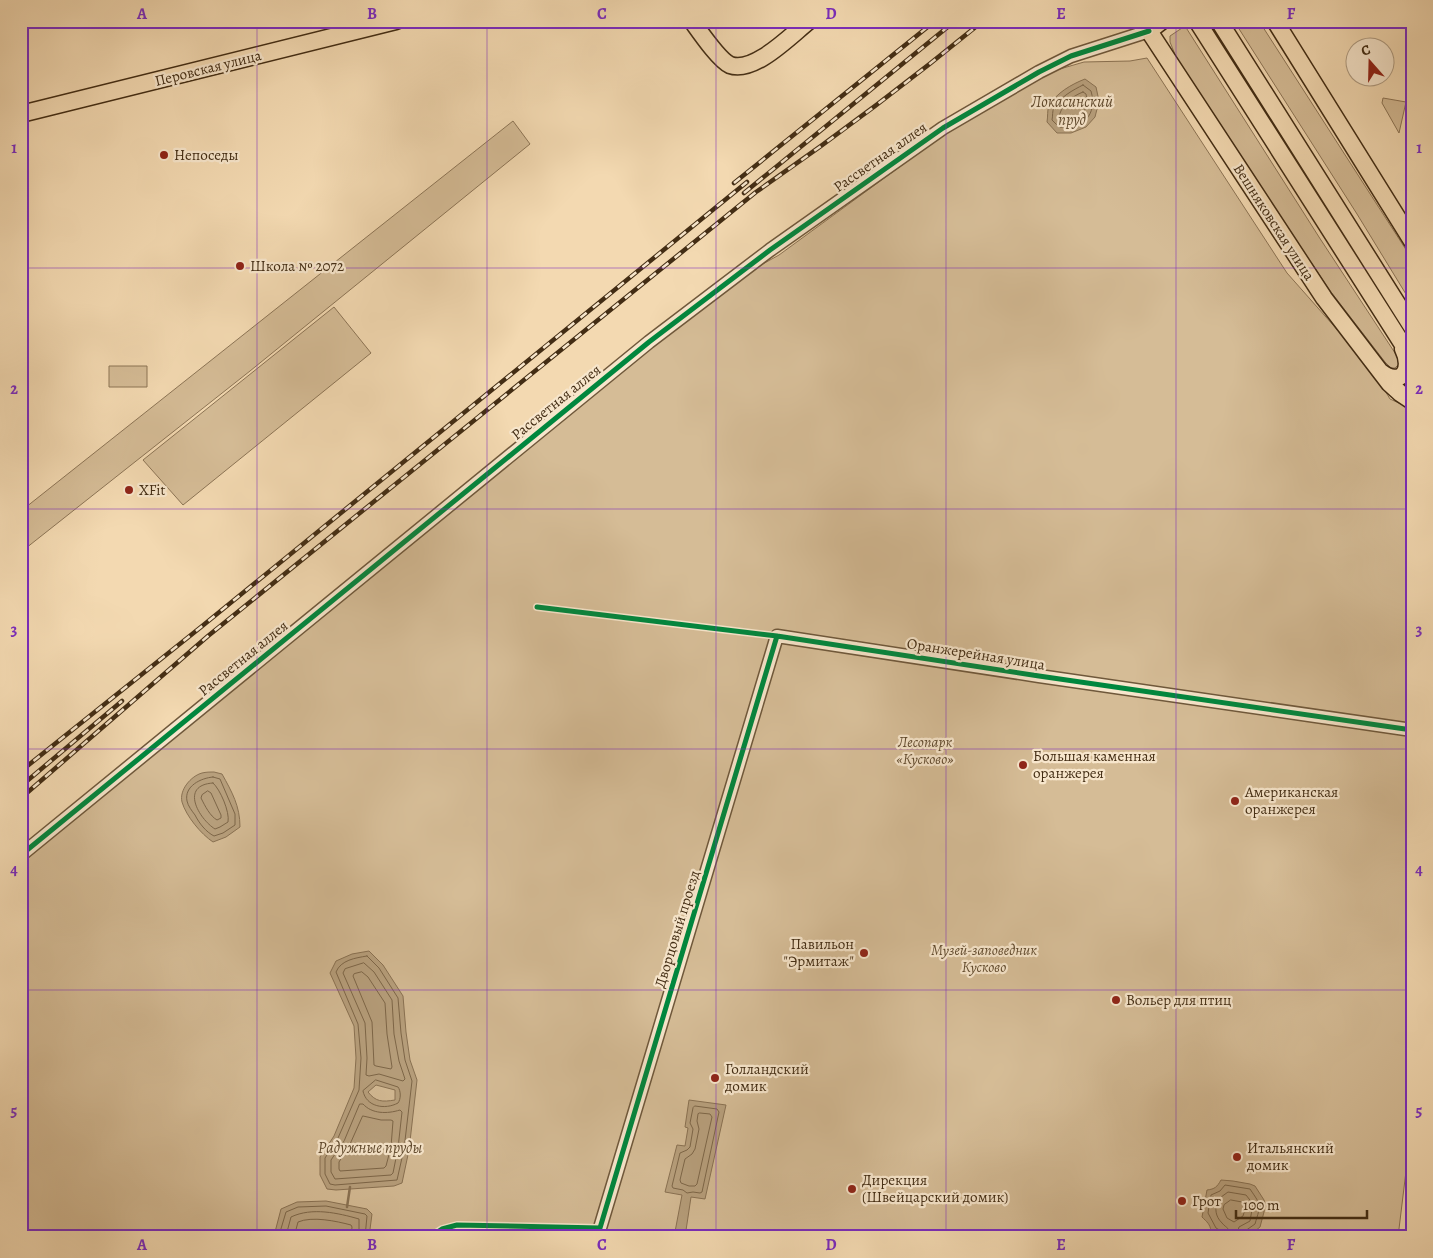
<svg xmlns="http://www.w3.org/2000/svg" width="1433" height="1258" font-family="Alegreya,serif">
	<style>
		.green { fill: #d5bc96; stroke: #8c7455 }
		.water { fill: #b79f7c; stroke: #897152; fill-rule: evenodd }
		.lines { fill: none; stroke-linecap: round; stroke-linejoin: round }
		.shore { stroke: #7d6648; stroke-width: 1 }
		.stream { stroke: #897152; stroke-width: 2.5 }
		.minor-casing { stroke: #6f583b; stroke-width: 15 }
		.major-casing { stroke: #432d14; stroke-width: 19 }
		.minor { stroke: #f7e6cc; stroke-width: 12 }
		.major { stroke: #f3d9b1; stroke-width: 16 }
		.rail-casing { stroke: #432d14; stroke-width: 4.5 }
		.rail { stroke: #f7e6cc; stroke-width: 2.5; stroke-dasharray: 8; stroke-linecap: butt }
		.cycleway-casing { stroke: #f7e6cc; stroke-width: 8 }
		.cycleway { stroke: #00873e; stroke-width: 5 }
		.grid { fill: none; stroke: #7b2cbf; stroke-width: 1; stroke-opacity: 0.55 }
		.poi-dot { fill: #8f2418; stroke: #f7e6cc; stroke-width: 2 }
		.labels { text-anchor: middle; stroke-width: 4.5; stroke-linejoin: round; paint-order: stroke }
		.street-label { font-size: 15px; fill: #432d14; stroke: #f7e6cc }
		.poi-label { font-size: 15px; fill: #432d14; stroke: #f7e6cc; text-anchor: start }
		.park-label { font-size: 15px; font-style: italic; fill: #604a2e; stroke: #f7e6cc }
		.water-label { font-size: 16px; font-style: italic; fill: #604a2e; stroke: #f7e6cc }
		.neatline { fill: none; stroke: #7b2cbf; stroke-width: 2 }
		.grid-label { font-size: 16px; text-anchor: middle; font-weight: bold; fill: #7b2cbf }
	</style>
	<rect width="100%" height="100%" fill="#f3d9b1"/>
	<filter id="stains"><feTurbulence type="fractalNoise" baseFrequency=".004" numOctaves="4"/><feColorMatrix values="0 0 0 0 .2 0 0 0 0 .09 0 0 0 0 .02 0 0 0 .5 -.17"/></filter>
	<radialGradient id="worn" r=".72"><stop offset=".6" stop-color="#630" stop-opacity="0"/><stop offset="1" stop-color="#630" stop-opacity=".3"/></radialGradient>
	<!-- green -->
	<path class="green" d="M1234,21H1259L1412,259V304L1357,214Z
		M1185,26L1319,237L1397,356L1399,364L1395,368H1391L1385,362L1331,292L1304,252L1176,57L1170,42V36Z
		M1147,58L1287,273L1379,377L1384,389L1390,399L1412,409V1122L1398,1237H21V859L666,335L752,270L779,255L939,138L1046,73L1084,62L1130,61Z
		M1383,98L1406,102L1399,133L1382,103Z
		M513,121L530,144L250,371L21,552V511Z
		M334,307L371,353L183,505L143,460Z
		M109,366H147V387H109Z"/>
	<!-- water -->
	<path class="water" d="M1085,79L1096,87L1099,101L1095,117L1086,127L1071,133H1057L1047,122C1048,117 1047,110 1049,106C1056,93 1072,84 1085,79Z
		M214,772L222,774C232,792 240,806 240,827L226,837L213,842C201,834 186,816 182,802C179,790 191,776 202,773C206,772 210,772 214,772Z
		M369,951L383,965L403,996L406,1032L410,1060L417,1080L409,1150L402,1183L394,1186L336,1190L327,1189L320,1175V1157L334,1136L354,1088L356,1058L354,1026L330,973L336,961L352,954ZM376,1085L395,1090V1100C382,1102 376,1102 368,1092Z
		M689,1100L726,1105L705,1199L691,1197L685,1237H674L682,1195L665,1192L677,1145L685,1146L688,1128L685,1127Z
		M1221,1180L1233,1181L1250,1184L1255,1186L1264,1200L1265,1203L1264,1212L1260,1227L1255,1231L1246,1235L1228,1237L1221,1235L1211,1231C1210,1224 1207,1222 1202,1217L1207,1190C1215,1189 1217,1187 1221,1180Z
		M326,1201L367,1209L372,1214L369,1237H276L275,1232L281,1209L297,1202Z"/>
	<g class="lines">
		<!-- shore -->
		<path class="shore" d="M1083,85L1091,91C1098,115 1082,130 1059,127L1052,120C1053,116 1052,111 1054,108C1060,97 1073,90 1083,85Z
			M1083,92L1086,94C1090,111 1078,123 1061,121L1059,118C1060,106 1072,96 1083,92Z
			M213,777L220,779L235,814V825L223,833L214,836C206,832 199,823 195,815C192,811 188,806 187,801C184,786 201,778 213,777Z
			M213,783C220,789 230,812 228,822L220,827L215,829C199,819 179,785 213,783Z
			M208,791L211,793L221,815V818L217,820C210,816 205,806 201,798L202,795Z
			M367,956L379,968L398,998L401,1033L405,1060L412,1081L404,1149L397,1180L335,1185L330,1184L325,1174V1158L338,1138L359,1090L361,1058L358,1024L336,972C341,960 355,958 367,956Z
			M364,963L374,972L392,1000L394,1034L399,1061L405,1079L403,1081L379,1074L369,1076L366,1075L367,1058L365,1023L343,973L345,969Z
			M362,972L368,977L385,1003L387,1034L392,1067L391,1069L376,1066L374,1065L372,1022L353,976L354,974Z
			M376,1080L398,1087C401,1091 401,1099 398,1103C385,1110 366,1107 363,1091Z
			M360,1104H363C372,1114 387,1114 400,1110L402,1112L398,1148L393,1173L391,1175L335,1179L331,1172V1160L344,1141Z
			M695,1106L717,1109L719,1112L702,1192L700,1193L693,1192L687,1193L683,1190L673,1188L672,1186L680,1153L687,1150L690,1147L693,1129L690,1123L693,1108Z
			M700,1113L710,1114L712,1117L697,1184L695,1186H689L681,1183L680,1180L685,1159L692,1154L695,1149L699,1129L697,1121L698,1114Z
			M363,1116L381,1120H391L393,1121L391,1147L386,1166L384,1168L340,1171L339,1169V1162L350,1144Z
			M1231,1200L1242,1202L1246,1206L1243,1216L1234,1222L1227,1218L1223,1209L1224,1205Z
			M281,1237L280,1232L286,1212L298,1207L326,1206L365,1214L367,1216L365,1237
			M287,1237V1232L291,1217C312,1207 338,1213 359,1219V1237
			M294,1237L298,1222C312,1216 336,1221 351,1225L352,1227L351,1237
			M1224,1237L1223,1232L1216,1228L1208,1213L1211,1195L1220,1191L1225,1185L1250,1189C1262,1207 1261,1203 1255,1224L1245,1231L1243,1237
			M1230,1237C1230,1227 1227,1229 1222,1223C1215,1216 1215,1209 1217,1200L1228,1192L1246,1195L1253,1204L1250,1221L1239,1227L1236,1237"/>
		<!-- stream -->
		<path class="stream" d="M347,1207L350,1187"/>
		<!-- minor casing -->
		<g class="minor-casing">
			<path id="minor" d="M21,855L649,342L770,250L943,128L1039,72L1071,56L1149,31
				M600,1228L777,636L1039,676L1412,730"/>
		</g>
		<!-- major casing -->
		<g class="major-casing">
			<path id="major" d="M692,21C700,32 719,60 730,65C754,74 791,35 809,21
				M1162,21L1149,31L1324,298L1389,383L1400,393L1412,401
				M1197,21L1412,359
				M1219,21L1412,327
				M1275,21L1412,241
				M21,114L396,21
				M1381,372C1400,387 1414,371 1403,349"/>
		</g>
		<!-- minor -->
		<use href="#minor" class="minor"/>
		<!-- major -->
		<use href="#major" class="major"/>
		<!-- rail casing -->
		<g class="rail-casing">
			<path id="rail" d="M734,183L935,21
				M744,193L955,21
				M21,771L201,627L747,182
				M21,786L122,701
				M21,798L208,636L756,192C834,138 910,81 983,21"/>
		</g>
		<!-- rail -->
		<use href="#rail" class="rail"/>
		<!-- cycleway casing -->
		<g class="cycleway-casing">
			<path id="cycleway" d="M537,607L777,636L1039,676L1412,730
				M21,855L649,342L770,250L943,128L1039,72L1071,56L1149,31
				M430,1237L442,1229L457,1225L600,1228L777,636"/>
		</g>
		<!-- cycleway -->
		<use href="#cycleway" class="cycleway"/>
	</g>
	<!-- grid -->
	<path class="grid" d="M257,21V1237M487,21V1237M716,21V1237M946,21V1237M1176,21V1237M21,268H1412M21,509H1412M21,749H1412M21,990H1412"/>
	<!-- markers -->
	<g class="poi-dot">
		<circle cx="164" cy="155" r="5"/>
		<circle cx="240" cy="266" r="5"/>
		<circle cx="129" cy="490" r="5"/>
		<circle cx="1023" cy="765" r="5"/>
		<circle cx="1235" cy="801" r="5"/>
		<circle cx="864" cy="953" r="5"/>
		<circle cx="1116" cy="1000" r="5"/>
		<circle cx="715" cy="1078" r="5"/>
		<circle cx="1237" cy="1157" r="5"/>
		<circle cx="852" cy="1189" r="5"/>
		<circle cx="1182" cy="1201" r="5"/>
	</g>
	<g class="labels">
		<!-- street labels -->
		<g class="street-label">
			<text transform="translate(208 68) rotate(-14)" y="5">Перовская улица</text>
			<text transform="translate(880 157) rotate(-35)" y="5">Рассветная аллея</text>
			<text transform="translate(1274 222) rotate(57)" y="5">Вешняковская улица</text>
			<text transform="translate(556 402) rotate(-39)" y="5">Рассветная аллея</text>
			<text transform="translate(976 654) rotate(9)" y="5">Оранжерейная улица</text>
			<text transform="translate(243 658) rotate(-39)" y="5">Рассветная аллея</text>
			<text transform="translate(677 929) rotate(-73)" y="5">Дворцовый проезд</text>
		</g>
		<!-- poi labels -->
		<g class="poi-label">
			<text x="174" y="160">Непоседы</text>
			<text x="250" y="271">Школа № 2072</text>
			<text x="139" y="495">XFit</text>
			<text x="1033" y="761">Большая каменная<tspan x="1033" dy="17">оранжерея</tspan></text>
			<text x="1245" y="797">Американская<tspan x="1245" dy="17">оранжерея</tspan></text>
			<text x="854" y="949" text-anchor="end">Павильон<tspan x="854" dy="17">"Эрмитаж"</tspan></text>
			<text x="1126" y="1005">Вольер для птиц</text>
			<text x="725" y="1074">Голландский<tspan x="725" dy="17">домик</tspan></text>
			<text x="1247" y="1153">Итальянский<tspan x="1247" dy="17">домик</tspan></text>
			<text x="862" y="1185">Дирекция<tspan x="862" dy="17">(Швейцарский домик)</tspan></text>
			<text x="1192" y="1206">Грот</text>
		</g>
		<!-- park labels -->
		<g class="park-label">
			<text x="925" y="747">Лесопарк<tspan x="925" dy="17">«Кусково»</tspan></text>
			<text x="984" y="955">Музей-заповедник<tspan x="984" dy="17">Кусково</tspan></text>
		</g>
		<!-- water labels -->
		<g class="water-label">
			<text x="1072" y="107">Локасинский<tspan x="1072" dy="18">пруд</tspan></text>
			<text x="370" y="1153">Радужные пруды</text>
		</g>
	</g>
	<!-- margin -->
	<rect width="1433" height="1258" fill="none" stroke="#f3d9b1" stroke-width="55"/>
	<!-- north arrow -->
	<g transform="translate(1370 62) rotate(340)"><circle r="24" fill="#f7e6cc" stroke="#af9c82"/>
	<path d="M0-4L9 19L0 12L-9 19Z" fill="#8f2418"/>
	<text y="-8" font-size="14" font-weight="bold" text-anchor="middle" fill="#432d14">С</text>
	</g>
	<!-- scale -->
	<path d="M1236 1210v8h131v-8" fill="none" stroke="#432d14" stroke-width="2.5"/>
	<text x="1243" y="1210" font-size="15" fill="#432d14" stroke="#f7e6cc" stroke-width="4" paint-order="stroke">100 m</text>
	<rect x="28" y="28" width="1378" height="1202" class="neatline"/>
	<g class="grid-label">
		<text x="142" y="19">A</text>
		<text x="372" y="19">B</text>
		<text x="602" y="19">C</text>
		<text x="831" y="19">D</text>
		<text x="1061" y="19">E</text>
		<text x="1291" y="19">F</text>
		<text x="14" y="153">1</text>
		<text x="1419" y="153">1</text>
		<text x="14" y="394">2</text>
		<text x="1419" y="394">2</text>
		<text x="14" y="635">3</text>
		<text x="1419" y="635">3</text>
		<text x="14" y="875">4</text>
		<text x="1419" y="875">4</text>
		<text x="14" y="1116">5</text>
		<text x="1419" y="1116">5</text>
		<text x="142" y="1250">A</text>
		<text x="372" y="1250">B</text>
		<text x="602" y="1250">C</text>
		<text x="831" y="1250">D</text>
		<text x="1061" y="1250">E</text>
		<text x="1291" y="1250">F</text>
	</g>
	<rect width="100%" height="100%" filter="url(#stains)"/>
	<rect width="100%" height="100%" fill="url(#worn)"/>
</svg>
